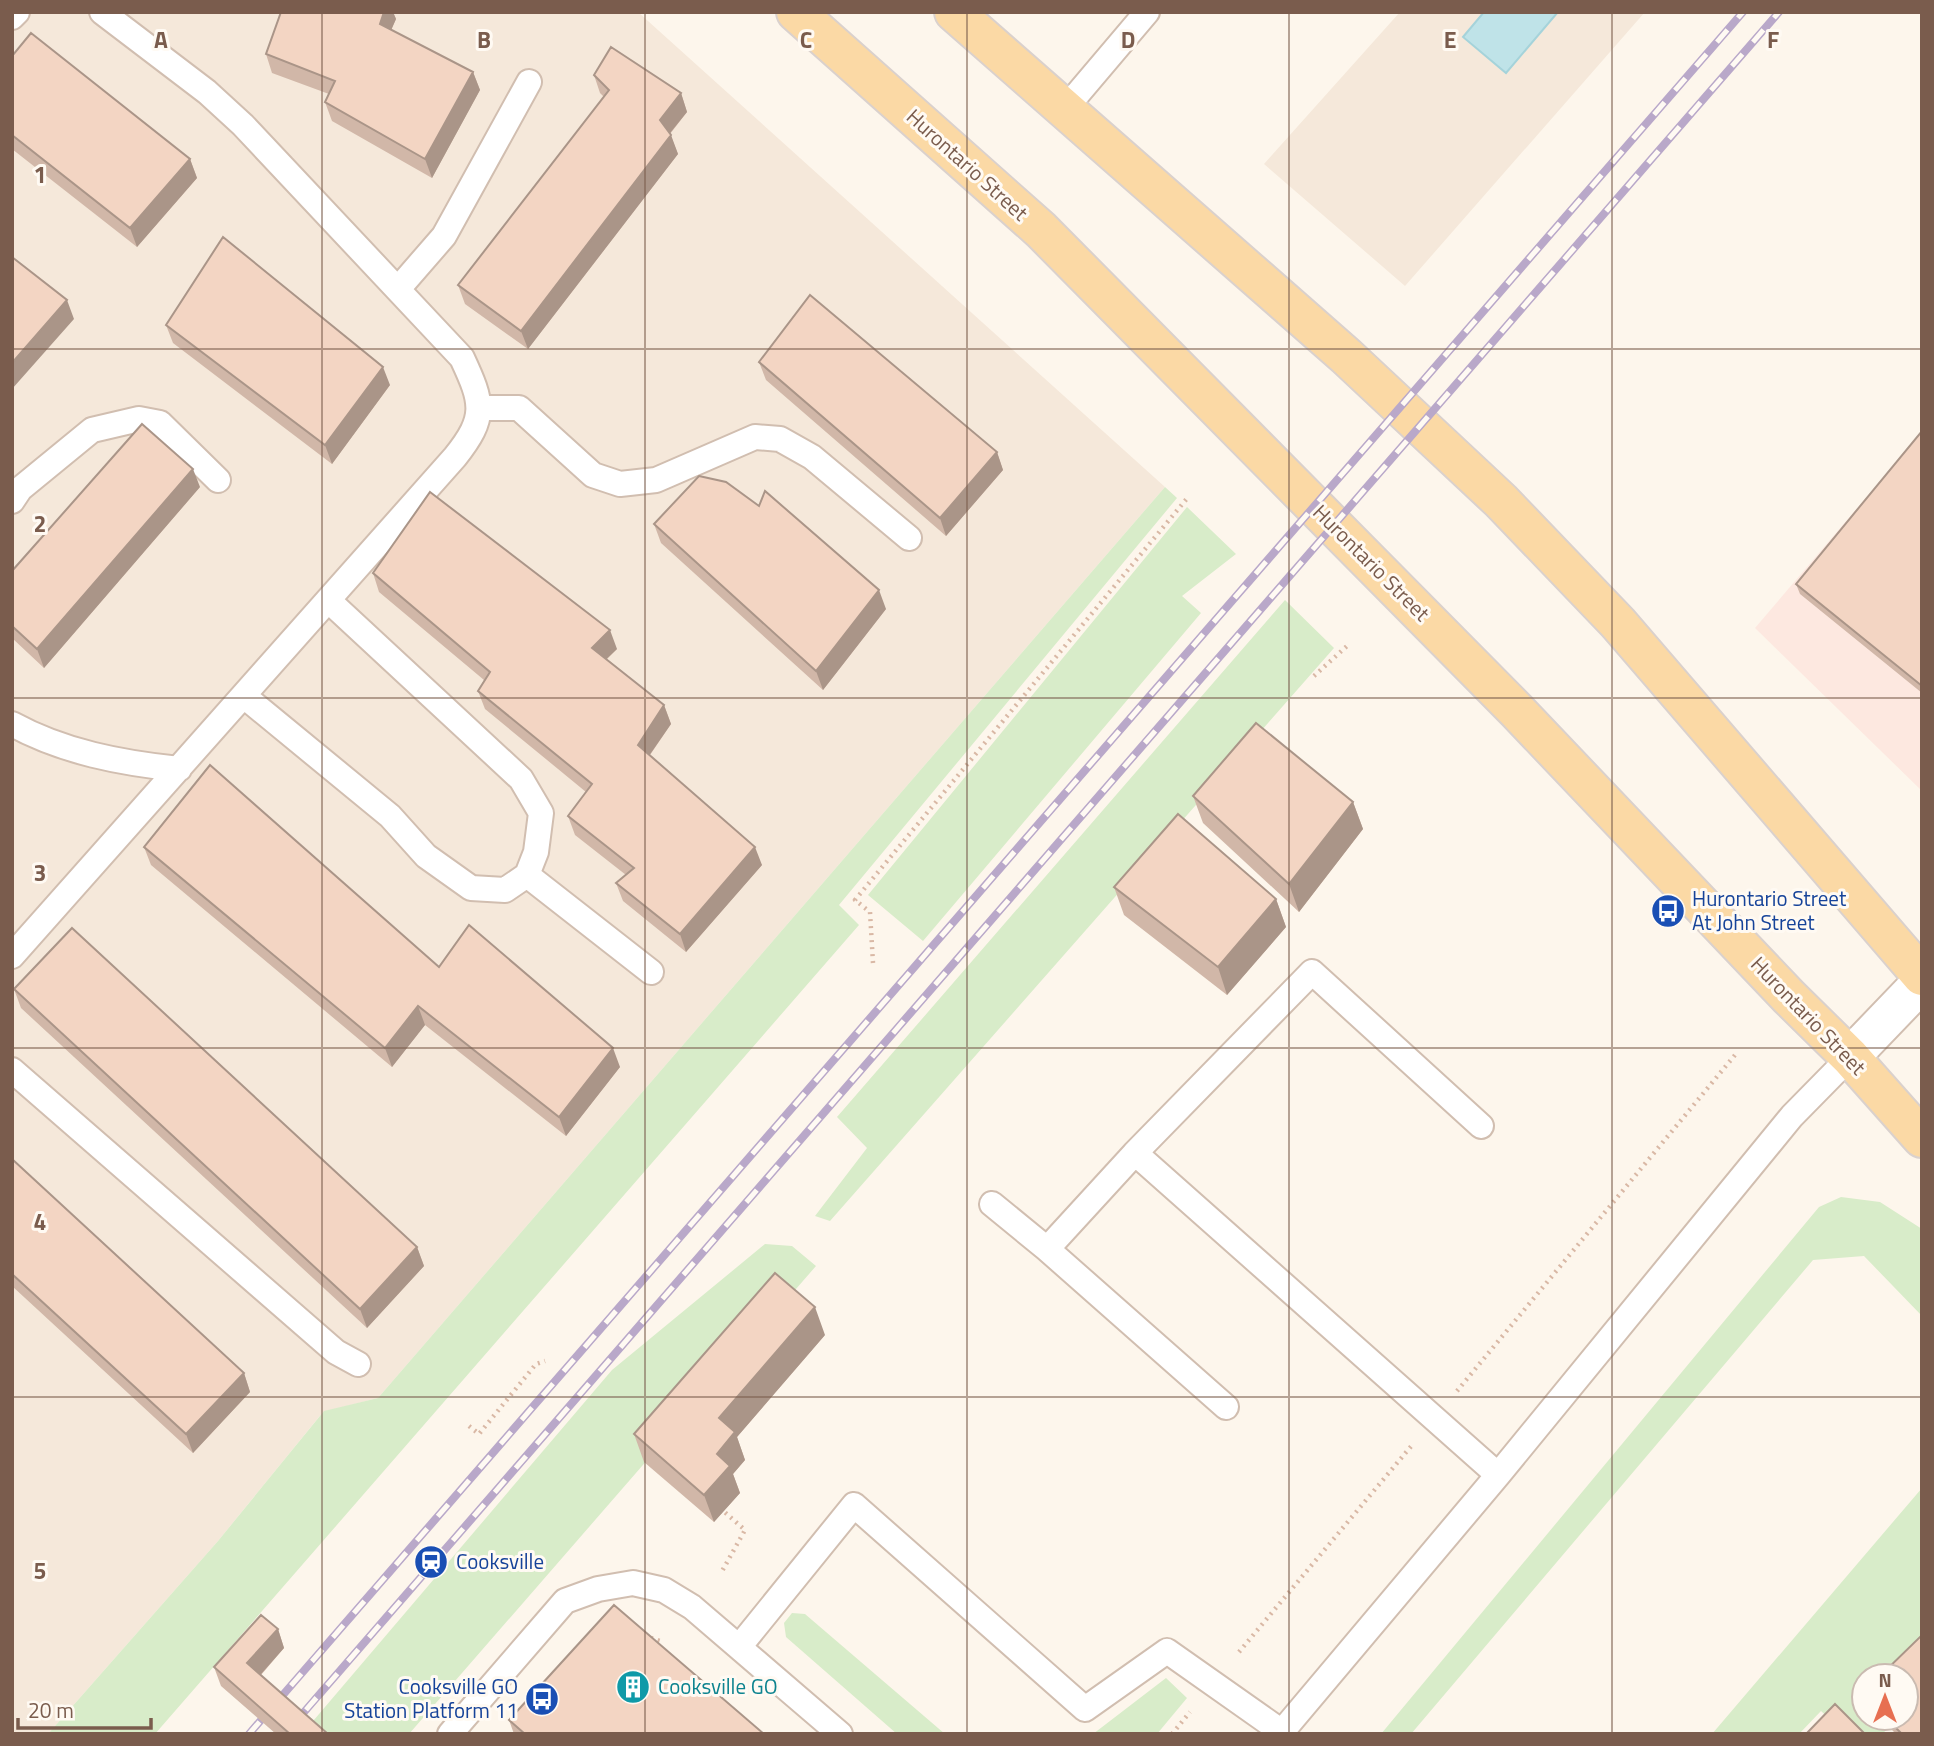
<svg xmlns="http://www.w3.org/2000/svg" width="1934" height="1746" font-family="'Titillium Web',sans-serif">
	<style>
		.residential { fill: #f5e8da }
		.commercial { fill: #fde8e0 }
		.green { fill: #d8ecc9 }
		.water { fill: #bfe3e8; stroke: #a5d3da; stroke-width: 2 }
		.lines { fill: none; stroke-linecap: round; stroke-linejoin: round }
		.service-casing { stroke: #d1beb0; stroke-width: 28 }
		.minor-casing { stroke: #d1beb0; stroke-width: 42 }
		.primary-casing { stroke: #dad1cd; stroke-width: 42 }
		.path { stroke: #d9b8a5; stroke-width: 4.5; stroke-dasharray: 2 5; stroke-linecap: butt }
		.service { stroke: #fff; stroke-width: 24 }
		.minor { stroke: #fff; stroke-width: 38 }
		.primary { stroke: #fbd9a5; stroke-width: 38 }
		.rail-casing { stroke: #b9a8c9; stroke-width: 8 }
		.rail { stroke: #fffaf3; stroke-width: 5; stroke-dasharray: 16; stroke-linecap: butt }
		.wall { fill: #d1b7a8 }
		.shaded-wall { fill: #aa9588 }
		.building { fill: #f3d5c3; stroke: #aa9588; stroke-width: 2 }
		.grid { fill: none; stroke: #7a5c4d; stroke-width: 2; stroke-opacity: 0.55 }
		.labels { text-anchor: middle; stroke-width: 6; stroke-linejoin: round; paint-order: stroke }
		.street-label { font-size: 21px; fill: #7a5c4d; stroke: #fffaf3 }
		.transit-label { font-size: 21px; fill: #164399; stroke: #fffaf3; text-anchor: start }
		.culture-label { font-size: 21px; fill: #0d838f; stroke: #fffaf3; text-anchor: start }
		.grid-label { font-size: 23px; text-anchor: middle; font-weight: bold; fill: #7a5c4d; stroke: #fffaf3; stroke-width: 6; stroke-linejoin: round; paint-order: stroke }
	</style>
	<rect width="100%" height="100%" fill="#fdf6ec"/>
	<!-- residential -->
	<path class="residential" d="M12,12H638L1165,487L378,1398L323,1412L218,1541L48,1734H12Z
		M1400,12H1645L1405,286L1264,164Z"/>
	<!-- commercial -->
	<path class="commercial" d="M1922,432V791L1755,628Z"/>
	<!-- green -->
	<path class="green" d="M1165,487L1177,498L839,905L859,925L155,1734H48L218,1541L324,1411L378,1398Z
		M1187,507L1236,554L1182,596L1201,613L923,941L868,895Z
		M1285,600L1334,648L830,1221L815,1216L867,1148L837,1117Z
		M1841,1197L1880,1202L1922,1229V1316L1864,1256L1813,1260L1411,1734H1381L1819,1207Z
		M765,1244L792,1246L816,1266L409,1734H302L612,1370Z
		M1922,1488V1635L1881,1676H1864V1694L1856,1702L1864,1710V1718H1872L1887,1734H1846L1821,1711L1799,1734H1712Z
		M792,1613L805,1614L945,1734H897L786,1637L784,1623Z
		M1166,1678L1187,1698L1157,1734H1093Z"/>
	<!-- water -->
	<path class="water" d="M1484,12H1558L1506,73L1463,37Z"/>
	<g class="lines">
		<!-- service casing -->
		<g class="service-casing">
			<path id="service" d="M12,17L17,12
				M1064,110L1147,12
				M398,289L444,236L529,82
				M480,408H519L593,475L620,484L656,480L755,437L780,439L812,457L909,538
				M12,501L20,489L92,430L139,419L160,423L218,480
				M244,696L390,816L426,856L471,888L505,890L527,875L536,852L541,813L521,779L328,600
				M12,724C63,752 121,763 179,769
				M527,875L651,972
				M12,956L455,457C487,417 483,403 462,358L243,125L207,92L102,12
				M12,1070L336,1352L358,1364
				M1481,1126L1312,972L1135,1153L1498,1475
				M1135,1153L1047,1249L1226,1407
				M992,1204L1047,1249
				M739,1647L854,1505L1085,1709L1167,1651L1282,1732
				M450,1734L565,1601L598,1589L633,1583L664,1590L692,1607L840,1734
				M1280,1734L1498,1475L1792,1116L1850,1057"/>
		</g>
		<!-- minor casing -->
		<g class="minor-casing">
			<path id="minor" d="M1850,1057L1922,982"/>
		</g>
		<!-- primary casing -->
		<g class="primary-casing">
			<path id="primary" d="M796,12L1041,230L1517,711L1789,997L1850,1057L1922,1138
				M954,12L1346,356L1501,501L1618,623L1922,976"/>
		</g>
		<!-- path -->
		<path class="path" d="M1314,676L1347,646
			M873,963L870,912L855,900L1189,496
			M1457,1391L1735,1055
			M469,1426L479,1434L536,1364L545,1361
			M720,1508L745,1530L721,1573
			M651,1638L663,1642
			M1239,1652L1413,1444
			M1172,1734L1190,1712"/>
		<!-- service -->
		<use href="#service" class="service"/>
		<!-- minor -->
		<use href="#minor" class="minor"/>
		<!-- primary -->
		<use href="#primary" class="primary"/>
		<!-- rail casing -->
		<g class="rail-casing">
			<path id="rail" d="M249,1734L1743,12
				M285,1734L1779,12"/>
		</g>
		<!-- rail -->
		<use href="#rail" class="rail"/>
	</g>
	<!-- wall -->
	<path class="wall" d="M281,12H393L396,19L391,30L473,72L480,90L432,178L332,121L325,102L329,94L272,73L266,54Z
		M12,56L190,159L197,178L137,247L12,149Z
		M594,75L681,93L687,112L670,134L678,154L528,349L465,304L458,285L604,97L600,93Z
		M166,325L390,385L332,464L173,343Z
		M759,362L997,452L1003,470L946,536L766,380Z
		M1922,431V693L1800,594L1796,584Z
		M200,487L44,668L12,638V571Z
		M654,524L886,609L823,690L661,543Z
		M373,573L617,649L607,659L664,705L671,724L650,755L762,865L686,952L623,901L616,883L626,875L575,835L568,816L586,792L485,709L478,691L484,680L379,592Z
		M1193,796L1353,802L1363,829L1299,912L1203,823Z
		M144,847L439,967L620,1067L566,1136L425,1025L392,1067L151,865Z
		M1114,887L1276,899L1286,927L1227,995L1124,915Z
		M14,989L417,1247L424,1266L367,1328L21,1008Z
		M12,1159L244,1373L250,1392L193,1453L12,1286Z
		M825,1335L737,1437L745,1460L733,1474L740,1493L714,1522L644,1462L634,1434Z
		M278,1629L284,1648L261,1675L328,1734H276L221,1686L214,1667Z
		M1880,1718H1906L1922,1734H1896Z
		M509,1720L764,1734H514Z"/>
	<!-- shaded-wall -->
	<path class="shaded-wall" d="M384,12H393L396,19L386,42L380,24Z
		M473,72L480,90L432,178L425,159Z
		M681,93L687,112L666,138L660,120Z
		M671,135L678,154L528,349L521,331Z
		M190,159L197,178L137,247L130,228Z
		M67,300L74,319L12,389V363Z
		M383,367L390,385L332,464L325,445Z
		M997,452L1003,470L946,536L940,518Z
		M193,469L200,487L44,668L37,649Z
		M879,590L886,609L823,690L816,671Z
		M610,630L617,649L599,666L592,648Z
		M664,705L671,724L644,763L638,745Z
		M1353,802L1363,829L1299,912L1289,884Z
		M755,847L762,865L686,952L680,934Z
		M1276,899L1286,927L1227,995L1218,967Z
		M418,1006L425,1025L392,1067L385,1048Z
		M613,1048L620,1067L566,1136L559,1117Z
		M417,1247L424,1266L367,1328L360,1309Z
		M815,1307L825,1335L737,1437L745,1460L733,1474L740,1493L714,1522L704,1495L717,1454L719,1418Z
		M244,1373L250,1392L193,1453L186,1434Z
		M278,1629L284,1648L254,1682L247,1663Z"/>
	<!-- building -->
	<path class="building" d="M281,12H384L380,24L473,72L425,159L325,102L335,81L266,54Z
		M31,33L190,159L130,228L12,135V56Z
		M611,47L681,93L660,120L671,135L521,331L458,285L609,90L594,75Z
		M223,237L383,367L325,445L166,325Z
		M12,257L67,300L12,363Z
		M810,295L997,452L940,518L759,362Z
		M142,424L193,469L37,649L12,626V571Z
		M1922,431V686L1796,584Z
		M699,476L726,482L759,506L765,491L879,590L816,671L654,524Z
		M430,492L610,630L592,648L664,705L638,745L755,847L680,934L616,883L634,868L568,816L592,784L478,691L490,672L373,573Z
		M1256,723L1353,802L1289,884L1193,796Z
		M210,765L439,967L469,925L613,1048L559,1117L418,1006L385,1048L144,847Z
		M1178,814L1276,899L1218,967L1114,887Z
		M72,928L417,1247L360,1309L14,989Z
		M12,1159L244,1373L186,1434L12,1274Z
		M775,1273L815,1307L719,1418L735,1432L717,1454L730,1466L704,1495L634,1434Z
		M614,1605L764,1734H525L509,1720Z
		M261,1615L278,1629L247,1663L328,1734H290L214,1667Z
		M1922,1635V1734H1902L1886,1718H1906V1676H1880Z
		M1835,1704L1865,1734H1806Z"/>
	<!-- grid -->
	<path class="grid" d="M322,12V1734M645,12V1734M967,12V1734M1289,12V1734M1612,12V1734M12,349H1922M12,698H1922M12,1048H1922M12,1397H1922"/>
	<!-- icons -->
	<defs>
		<g id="bus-disc" transform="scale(1.75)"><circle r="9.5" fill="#1a4fb4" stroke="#fffaf3"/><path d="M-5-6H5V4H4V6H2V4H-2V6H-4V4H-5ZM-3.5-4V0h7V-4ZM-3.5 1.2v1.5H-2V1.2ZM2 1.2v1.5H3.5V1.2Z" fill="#fff"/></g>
		<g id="station-disc" transform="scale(1.75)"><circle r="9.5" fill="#1a4fb4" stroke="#fffaf3"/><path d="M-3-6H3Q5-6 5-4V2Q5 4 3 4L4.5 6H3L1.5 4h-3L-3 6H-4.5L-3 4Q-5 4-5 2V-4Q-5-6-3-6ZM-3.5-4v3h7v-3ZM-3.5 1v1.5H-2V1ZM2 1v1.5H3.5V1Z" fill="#fff"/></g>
		<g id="building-disc" transform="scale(1.75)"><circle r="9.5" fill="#0f9aa8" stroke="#fffaf3"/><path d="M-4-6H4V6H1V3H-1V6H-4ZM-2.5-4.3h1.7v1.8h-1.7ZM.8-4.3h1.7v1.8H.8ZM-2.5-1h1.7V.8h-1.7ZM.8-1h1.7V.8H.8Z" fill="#fff"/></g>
	</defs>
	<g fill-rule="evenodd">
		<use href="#bus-disc" x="1668" y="911"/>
		<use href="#station-disc" x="431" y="1562"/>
		<use href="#building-disc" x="633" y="1687"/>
		<use href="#bus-disc" x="542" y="1699"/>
	</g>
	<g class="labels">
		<!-- street labels -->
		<g class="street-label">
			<text transform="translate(967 165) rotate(42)" y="7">Hurontario Street</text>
			<text transform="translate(1371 563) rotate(45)" y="7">Hurontario Street</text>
			<text transform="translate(1808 1016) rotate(46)" y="7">Hurontario Street</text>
		</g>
		<!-- transit labels -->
		<g class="transit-label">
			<text x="1692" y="906">Hurontario Street<tspan x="1692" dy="24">At John Street</tspan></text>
			<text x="456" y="1569">Cooksville</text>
			<text x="518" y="1694" text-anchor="end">Cooksville GO<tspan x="518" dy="24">Station Platform 11</tspan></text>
		</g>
		<!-- culture labels -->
		<g class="culture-label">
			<text x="658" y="1694">Cooksville GO</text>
		</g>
	</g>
	<g class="grid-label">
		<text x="161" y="48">A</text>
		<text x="484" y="48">B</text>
		<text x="806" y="48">C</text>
		<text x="1128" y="48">D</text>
		<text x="1450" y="48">E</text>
		<text x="1773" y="48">F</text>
		<text x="40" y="183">1</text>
		<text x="40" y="532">2</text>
		<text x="40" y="881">3</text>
		<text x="40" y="1230">4</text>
		<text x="40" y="1579">5</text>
	</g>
	<!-- border -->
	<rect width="1934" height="1746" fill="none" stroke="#7a5c4d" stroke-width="28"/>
	<!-- north arrow -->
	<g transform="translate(1885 1697)"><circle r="33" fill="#fffaf3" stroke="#cabbb1" stroke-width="2"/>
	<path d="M0-5L12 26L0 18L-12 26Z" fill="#e76f51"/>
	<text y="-10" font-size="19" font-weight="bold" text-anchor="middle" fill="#7a5c4d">N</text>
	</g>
	<!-- scale -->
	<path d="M18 1718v10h133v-10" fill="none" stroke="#7a5c4d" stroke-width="3.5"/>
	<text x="28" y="1718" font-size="21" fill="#7a5c4d" stroke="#fffaf3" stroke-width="5" paint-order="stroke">20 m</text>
</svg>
